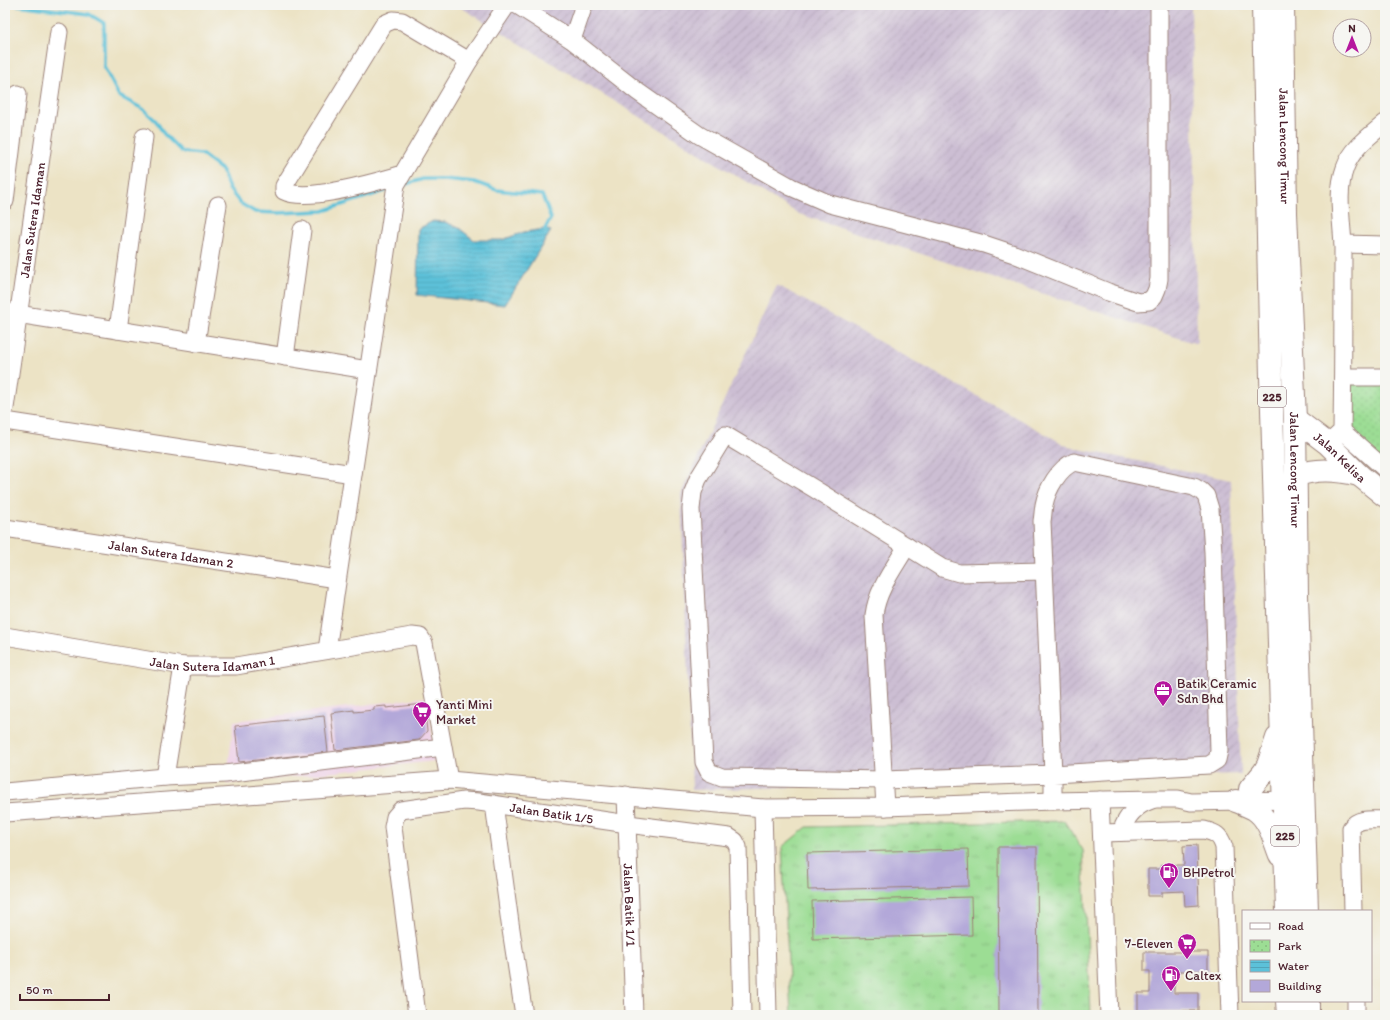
<svg xmlns="http://www.w3.org/2000/svg" width="1390" height="1020" font-family="Itim,sans-serif">
	<style>
		.built { fill: #eed0e7 }
		.industrial { fill: url(#industrial-furrows) }
		.grass { fill: url(#grass-tufts); stroke: #737e60 }
		.park { fill: url(#park-dots); stroke: #737e60 }
		.water { fill: url(#water-rules); stroke: #537082 }
		.lines { fill: none; stroke-linecap: round; stroke-linejoin: round }
		.stream { stroke: #5cc1d9; stroke-width: 3.5 }
		.building { fill: #b3a8d9 }
		.minor-casing { stroke: #9b8178; stroke-width: 19 }
		.major-casing { stroke: #9b8178; stroke-width: 24 }
		.highway-casing { stroke: #9b8178; stroke-width: 24 }
		.minor { stroke: #fff; stroke-width: 17 }
		.major { stroke: #fff; stroke-width: 22 }
		.highway { stroke: #fff; stroke-width: 22 }
		.labels { text-anchor: middle; stroke-width: 4; stroke-linejoin: round; paint-order: stroke }
		.shield { fill: #f6f6f2; stroke: #7e6067; stroke-width: 1 }
		.shield-label { font-size: 12px; font-weight: bold; fill: #4a1f2b }
		.street-label { font-size: 13px; fill: #4a1f2b; stroke: #f6f6f2 }
		.poi-label { font-size: 13px; fill: #4a1f2b; stroke: #f6f6f2; text-anchor: start }
	</style>
	<defs>
		<pattern id="industrial-furrows" width="10" height="10" patternUnits="userSpaceOnUse"><rect width="10" height="10" fill="#ccbed3"/><path d="M-1 1l2-2M0 10L10 0M9 11l2-2" fill="none" stroke="#b1a3b5"/></pattern>
		<pattern id="grass-tufts" width="24" height="20" patternUnits="userSpaceOnUse"><rect width="24" height="20" fill="#9cdd94"/><path d="M3 7l-1-3M5 7V3M7 7l1-3M15 17l-1-3M17 17v-4M19 17l1-3" fill="none" stroke="#88bd80"/></pattern>
		<pattern id="park-dots" width="8" height="8" patternUnits="userSpaceOnUse"><rect width="8" height="8" fill="#9cdd94"/><path d="M2 2h.1M6 6h.1" fill="none" stroke="#88bd80" stroke-width="1.8" stroke-linecap="round"/></pattern>
		<pattern id="water-rules" width="6" height="5" patternUnits="userSpaceOnUse"><rect width="6" height="5" fill="#5cc1d9"/><path d="M0 2.5h6" fill="none" stroke="#52a5ba"/></pattern>
	</defs>
	<rect width="100%" height="100%" fill="#f6f6f2"/>
	<filter id="ink" filterUnits="userSpaceOnUse"><feTurbulence type="fractalNoise" baseFrequency=".025" numOctaves="2"/><feDisplacementMap in="SourceGraphic" scale="8" xChannelSelector="R" yChannelSelector="G"/><feConvolveMatrix kernelMatrix="1 2 1 2 8 2 1 2 1" color-interpolation-filters="sRGB"/></filter>
	<filter id="wash" filterUnits="userSpaceOnUse"><feTurbulence type="fractalNoise" baseFrequency=".012" numOctaves="4" result="noise"/><feDisplacementMap in="SourceGraphic" scale="16" xChannelSelector="R" yChannelSelector="G"/><feGaussianBlur stdDeviation="0.9" result="paint"/><feColorMatrix in="noise" values="0 0 0 0 0 0 0 0 0 0 0 0 0 0 0 0 0 1.4 0 .05"/><feComposite in="paint" operator="in"/></filter>
	<g filter="url(#wash)">
		<rect width="100%" height="100%" fill="#ece3c5"/>
		<!-- built -->
		<path class="built" d="M428,697L435,761L226,784L234,721Z"/>
		<!-- industrial -->
		<path class="industrial" d="M457,5H1191L1197,344L799,214Z
			M777,285L1069,447L1231,480L1241,774L692,790L681,494Z"/>
		<!-- grass -->
		<path class="grass" d="M1064,821L1083,850L1091,1015H791L782,847L807,827Z"/>
		<!-- park -->
		<path class="park" d="M1347,383H1385V465L1349,434Z"/>
		<!-- water -->
		<path class="water" d="M433,221L445,222L459,228L474,240H502L524,232L545,229L551,231L505,305L417,295L418,229Z"/>
		<g class="lines">
			<!-- stream -->
			<path class="stream" d="M18,5L89,14L104,23V67L119,96L143,109L156,121L164,134L182,152L201,154L222,170L229,189L240,203L255,212L278,213L323,211L391,189
				M403,185L423,179H444L474,182L497,190L542,195L551,218L545,229"/>
		</g>
		<g id="blocks">
			<!-- building -->
			<path class="building" d="M424,704L427,731L419,740L335,750L331,713L354,710V712L374,710V707L386,706V708Z
				M324,716L328,752L239,762L235,726Z
				M1197,845L1199,905L1185,906L1184,891L1162,892V896H1148V869H1162V865H1184L1183,846Z
				M998,847H1037L1038,1015H999Z
				M968,849L969,886L808,890L807,853Z
				M971,897L972,935L813,939L812,901Z
				M1144,952H1208V971H1174V993H1198V1011H1138V993H1150V971H1144Z"/>
		</g>
	</g>
	<g filter="url(#ink)">
		<use href="#blocks" fill-opacity="0" stroke="#9b8178" stroke-width="1"/>
		<g class="lines">
			<!-- minor casing -->
			<g class="minor-casing">
				<g id="minor">
					<path d="M517,5L572,40L638,92L699,135L791,187L830,204L984,244L1014,254L1108,292L1138,302L1149,301L1154,296L1157,289L1159,279V5"/>
					<path d="M572,40L584,5"/>
					<path d="M400,175C375,182 307,203 284,191V186L384,24L393,20L402,21L469,61"/>
					<path d="M5,201L18,94"/>
					<path d="M1343,244L1385,245"/>
					<path d="M5,312L368,370"/>
					<path d="M118,330L144,137"/>
					<path d="M196,343L218,205"/>
					<path d="M285,357L302,230"/>
					<path d="M1343,377H1385"/>
					<path id="s1" d="M5,408L59,32"/>
					<path d="M5,421L353,474"/>
					<path d="M1342,431L1385,469"/>
					<path d="M1328,444L1342,431C1343,369 1343,307 1343,246C1342,221 1336,192 1345,168C1352,148 1370,136 1385,123"/>
					<path id="s2" d="M5,528L337,579"/>
					<path d="M1044,571L959,573L942,568L813,488L725,435L698,479L693,492L691,509L704,762L709,772L722,777L884,780L1053,774L1209,765L1217,760L1219,751L1213,552L1210,509L1206,496L1201,491L1194,487L1074,462C1059,468 1047,489 1044,505C1043,510 1043,516 1042,521L1053,774V801"/>
					<path id="s3" d="M5,636L183,666H236L412,636L420,637L424,643L449,780"/>
					<path d="M327,650L396,185L469,61L507,5"/>
					<path d="M165,777L183,666"/>
					<path d="M5,792L165,777L225,774L443,747"/>
					<path id="s4" d="M626,795L634,1015"/>
					<path d="M1100,800L1109,1015"/>
					<path d="M494,804L510,923L524,1015"/>
					<path d="M885,807L874,615C877,590 894,568 907,546"/>
					<path d="M763,808L768,1015"/>
					<path d="M5,813L449,780L763,808L885,807L1053,801L1156,799H1178L1191,802L1296,800"/>
					<path d="M1121,832C1126,817 1136,805 1152,800"/>
					<path d="M1102,833L1204,830C1216,833 1220,835 1224,847L1230,1015"/>
					<path d="M1353,911L1351,828C1358,817 1374,820 1385,820"/>
					<path d="M1356,1001V1015"/>
					<path id="s5" d="M417,1015L393,827L395,817L401,810L464,801L479,802L628,824L729,837L735,841L738,847L742,1015"/>
				</g>
			</g>
			<!-- major casing -->
			<g class="major-casing">
				<g id="major">
					<path id="s6" d="M1295,419L1328,444L1359,475L1385,496"/>
					<path d="M1295,476C1317,468 1336,470 1359,475"/>
				</g>
			</g>
			<!-- highway casing -->
			<g class="highway-casing">
				<g id="highway">
					<path d="M1263,5L1271,377L1287,911"/>
					<path id="s7" d="M1283,5L1286,213L1295,419L1297,595L1307,911"/>
					<path d="M1250,789L1264,772L1268,765L1277,738"/>
					<path d="M1236,801C1242,803 1248,806 1254,809C1269,818 1274,840 1280,855"/>
					<path d="M1287,1001L1288,1015"/>
					<path d="M1308,1001V1015"/>
				</g>
			</g>
			<!-- minor -->
			<use href="#minor" class="minor"/>
			<!-- major -->
			<use href="#major" class="major"/>
			<!-- highway -->
			<use href="#highway" class="highway"/>
		</g>
	</g>
	<!-- icons -->
	<defs>
		<g id="office-pin" transform="scale(1)"><path d="M0 17L-7.5 6A9.5 9.5 0 1 1 7.5 6Z" fill="#b5179e" stroke="#f6f6f2"/><path d="M-6-3h4V-5.5h4V-3h4V5H-6ZM-1-4.5V-3h2v-1.5ZM-6 0V1H6V0Z" fill="#fff"/></g>
		<g id="supermarket-pin" transform="scale(1)"><path d="M0 17L-7.5 6A9.5 9.5 0 1 1 7.5 6Z" fill="#b5179e" stroke="#f6f6f2"/><path d="M-6-5.5h2.5l.6 2H6L4.5 2H-2.5L-4.4-4H-6ZM-1.5 3.2a1.3 1.3 0 1 0 .1 0ZM3 3.2a1.3 1.3 0 1 0 .1 0Z" fill="#fff"/></g>
		<g id="fuel-pin" transform="scale(1)"><path d="M0 17L-7.5 6A9.5 9.5 0 1 1 7.5 6Z" fill="#b5179e" stroke="#f6f6f2"/><path d="M-5.5-6h7V0h2V4h1.3V-2.5L3-4.5l.8-.8L6-3V5H2.5V1h-1V6h-7ZM-4.2-4.7v3.2H.2V-4.7Z" fill="#fff"/></g>
	</defs>
	<g fill-rule="evenodd">
		<use href="#office-pin" x="1163" y="690"/>
		<use href="#supermarket-pin" x="422" y="711"/>
		<use href="#fuel-pin" x="1169" y="872"/>
		<use href="#supermarket-pin" x="1187" y="943"/>
		<use href="#fuel-pin" x="1171" y="975"/>
	</g>
	<g class="labels">
		<!-- shield labels -->
		<g class="shield">
			<rect x="1258" y="387" width="28" height="20" rx="3"/>
			<rect x="1271" y="826" width="28" height="20" rx="3"/>
		</g>
		<g class="shield-label">
			<text x="1272" y="401">225</text>
			<text x="1285" y="840">225</text>
		</g>
		<!-- street labels -->
		<g class="street-label">
			<text dy="5" stroke="none"><textPath href="#s7" startOffset="141">Jalan Lencong Timur</textPath></text>
			<text dy="5" stroke="none"><textPath href="#s1" startOffset="190">Jalan Sutera Idaman</textPath></text>
			<text dy="5" stroke="none"><textPath href="#s6" startOffset="59">Jalan Kelisa</textPath></text>
			<text dy="5" stroke="none"><textPath href="#s7" startOffset="465">Jalan Lencong Timur</textPath></text>
			<text dy="5" stroke="none"><textPath href="#s2" startOffset="168">Jalan Sutera Idaman 2</textPath></text>
			<text dy="5" stroke="none"><textPath href="#s3" startOffset="210">Jalan Sutera Idaman 1</textPath></text>
			<text dy="5" stroke="none"><textPath href="#s5" startOffset="361">Jalan Batik 1/5</textPath></text>
			<text dy="5" stroke="none"><textPath href="#s4" startOffset="110">Jalan Batik 1/1</textPath></text>
		</g>
		<!-- poi labels -->
		<g class="poi-label">
			<text x="1177" y="688">Batik Ceramic<tspan x="1177" dy="15">Sdn Bhd</tspan></text>
			<text x="436" y="709">Yanti Mini<tspan x="436" dy="15">Market</tspan></text>
			<text x="1183" y="877">BHPetrol</text>
			<text x="1173" y="948" text-anchor="end">7-Eleven</text>
			<text x="1185" y="980">Caltex</text>
		</g>
	</g>
	<!-- margin -->
	<rect width="1390" height="1020" fill="none" stroke="#f6f6f2" stroke-width="20"/>
	<!-- legend -->
	<rect x="1242" y="910" width="130" height="92" fill="#f6f6f2" stroke="#b1a0a2"/>
	<rect x="1250" y="923" width="20" height="6" fill="#ffffff" stroke="#b1a0a2"/>
	<text x="1278" y="930" font-size="12" fill="#4a1f2b">Road</text>
	<rect x="1250" y="940" width="20" height="12" fill="url(#park-dots)" stroke="#b1a0a2"/>
	<text x="1278" y="950" font-size="12" fill="#4a1f2b">Park</text>
	<rect x="1250" y="960" width="20" height="12" fill="url(#water-rules)" stroke="#b1a0a2"/>
	<text x="1278" y="970" font-size="12" fill="#4a1f2b">Water</text>
	<rect x="1250" y="980" width="20" height="12" fill="#b3a8d9" stroke="#b1a0a2"/>
	<text x="1278" y="990" font-size="12" fill="#4a1f2b">Building</text>
	<!-- north arrow -->
	<g transform="translate(1352 38)"><circle r="19" fill="#f6f6f2" stroke="#b1a0a2"/>
	<path d="M0-3L7 15L0 10L-7 15Z" fill="#b5179e"/>
	<text y="-6" font-size="11" font-weight="bold" text-anchor="middle" fill="#4a1f2b">N</text>
	</g>
	<!-- scale -->
	<path d="M20 994v6h89v-6" fill="none" stroke="#4a1f2b" stroke-width="2"/>
	<text x="26" y="994" font-size="12" fill="#4a1f2b" stroke="#f6f6f2" stroke-width="3" paint-order="stroke">50 m</text>
</svg>
